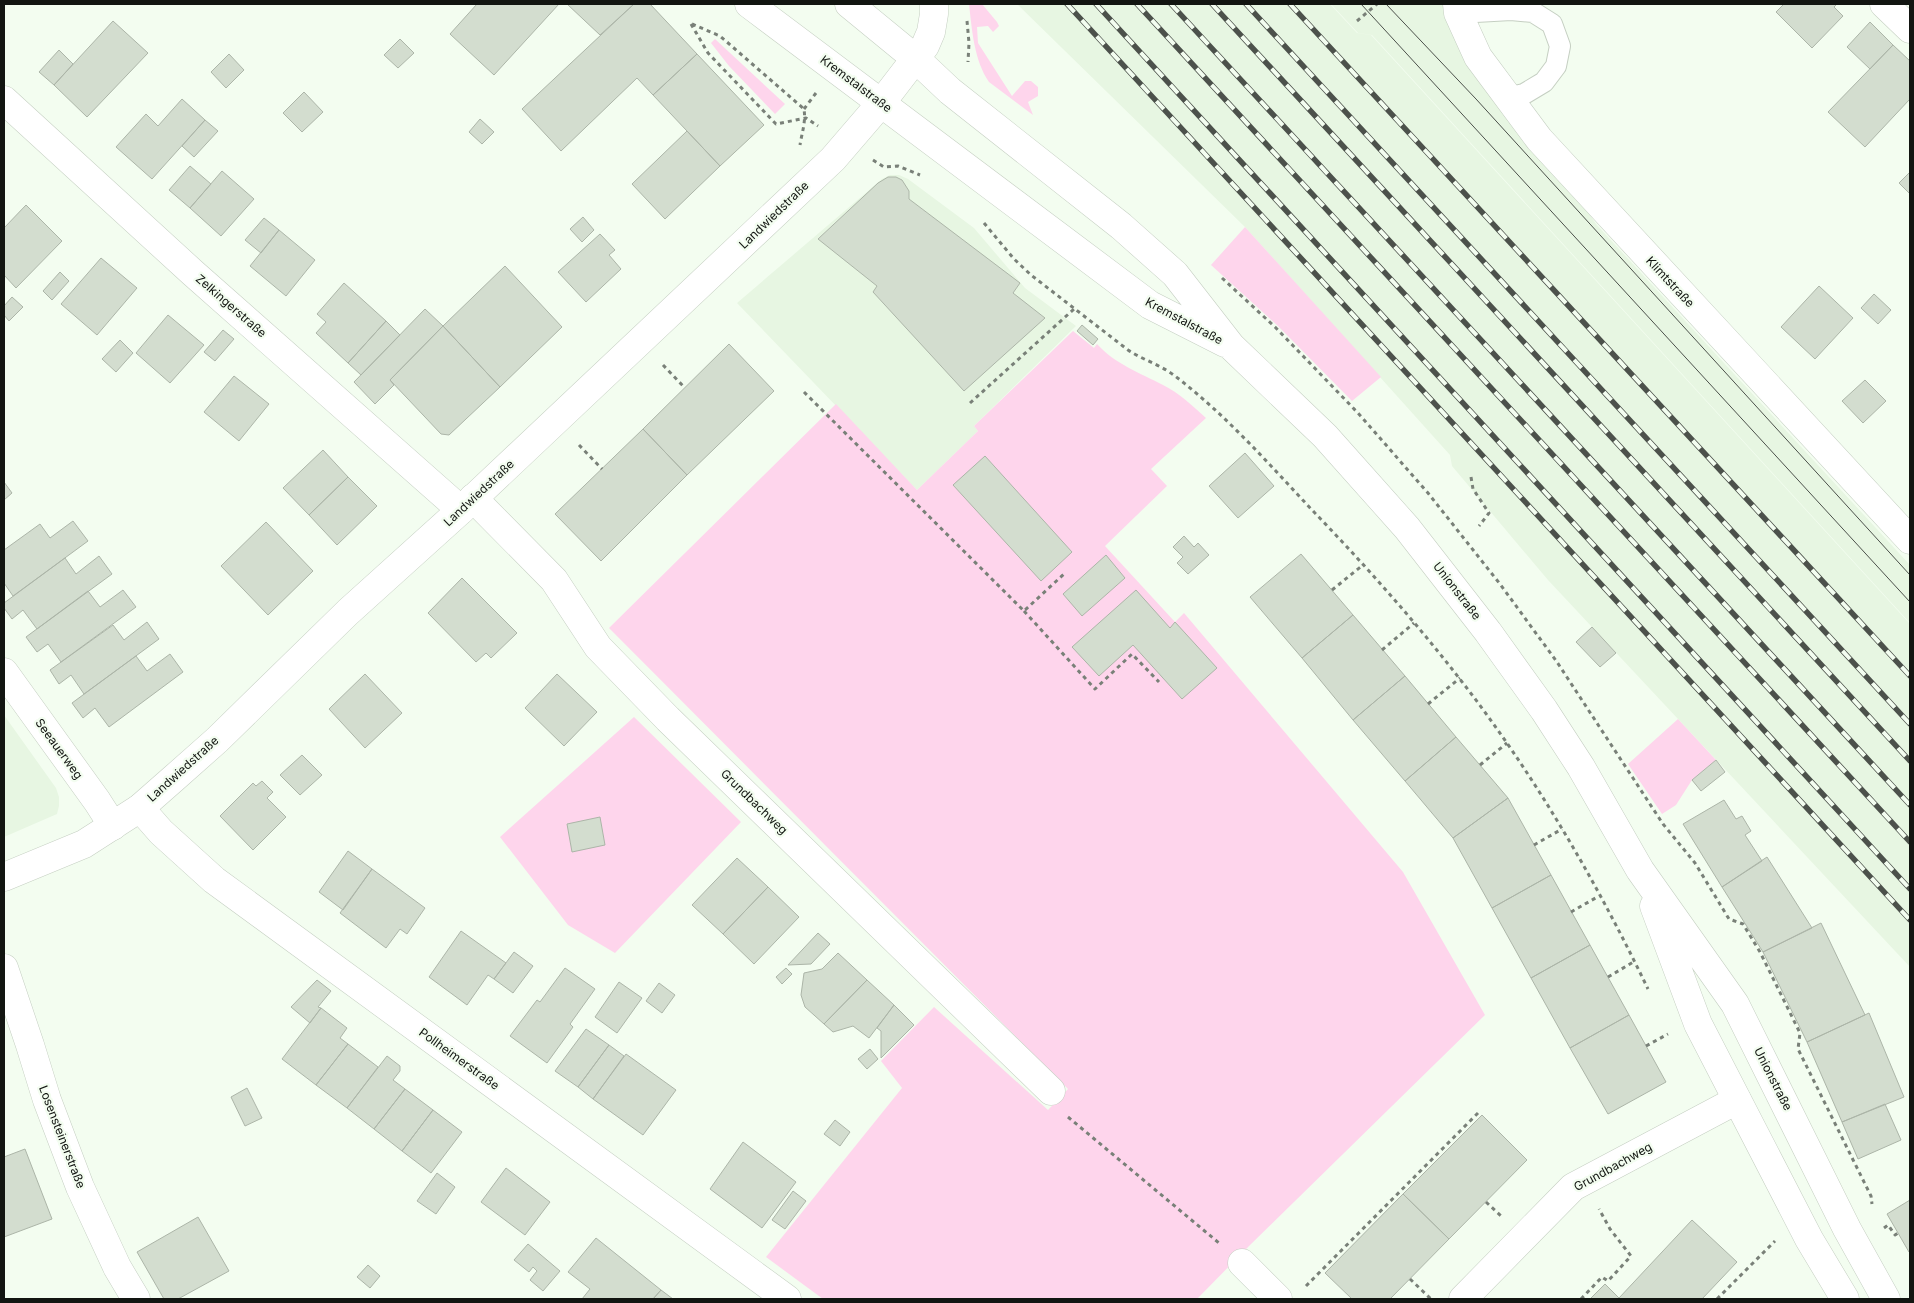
<svg xmlns="http://www.w3.org/2000/svg" width="1914" height="1303" font-family="Inter,sans-serif">
	<style>
		.built { fill: #e7f6e2 }
		.green { fill: #fed5ec }
		.building { fill: #d3ddcf; stroke: #acb5a8 }
		.lines { fill: none; stroke-linecap: round; stroke-linejoin: round }
		.lane-casing { stroke: #c5cfc2; stroke-width: 22 }
		.street-casing { stroke: #c5cfc2; stroke-width: 29 }
		.secondary-casing { stroke: #c5cfc2; stroke-width: 29 }
		.primary-casing { stroke: #c5cfc2; stroke-width: 29 }
		.path { stroke: #798078; stroke-width: 3; stroke-dasharray: 4 4; stroke-linecap: butt }
		.lane { stroke: #fff; stroke-width: 20 }
		.street { stroke: #fff; stroke-width: 28 }
		.secondary { stroke: #fff; stroke-width: 28 }
		.primary { stroke: #fff; stroke-width: 28 }
		.tram { stroke: #4c514b; stroke-width: 1 }
		.rail-casing { stroke: #4c514b; stroke-width: 5.5 }
		.rail { stroke: #f3fdf0; stroke-width: 4; stroke-dasharray: 11; stroke-linecap: butt }
		.labels { text-anchor: middle; stroke-width: 4.5; stroke-linejoin: round; paint-order: stroke }
		.street-label { font-size: 12px; fill: #121511; stroke: #f3fdf0 }
	</style>
	<rect width="100%" height="100%" fill="#f3fdf0"/>
	<!-- built -->
	<path class="built" d="M1017,4H1330L1357,33L1371,35L1910,624V967L1548,580L1452,466L1450,455L1245,227Z
		M1331,4H1444L1596,224L1910,565V623L1372,35L1358,33Z
		M890,175H899L908,179L974,228L1025,288L1076,326L974,426L978,431L917,490L737,303L882,179Z
		M4,715L56,788L59,797V806L57,814L4,837Z"/>
	<!-- green -->
	<path class="green" d="M969,4H982L997,22L999,26L993,32L988,26L977,27L978,43L1012,96L1025,81H1031L1038,87V96L1028,102L1033,115L989,82C974,60 972,30 969,4Z
		M715,39L785,104L775,114L729,66L711,43Z
		M1245,227L1381,377L1352,401L1278,326L1211,265Z
		M1073,331L1094,348L1097,344C1115,364 1140,373 1163,385C1179,393 1193,406 1206,418L1151,469L1167,486L1105,546L1175,622L1184,613L1403,872L1485,1015L1249,1246L1197,1299H823L766,1257L902,1088L881,1061L934,1007L1048,1110L1068,1089L609,628L836,404L917,490L978,431L974,426Z
		M634,717L741,822L615,953L568,925L500,837Z
		M1678,719L1716,760L1692,780L1676,805L1662,814L1628,764Z"/>
	<!-- building -->
	<path class="building" d="M477,4H559L494,75L450,34Z
		M567,4H634L600,35Z
		M634,4H650L697,54L653,95L637,78L561,151L522,109Z
		M1784,4H1837L1834,7L1843,16L1812,48L1776,12Z
		M113,21L148,53L87,117L54,85Z
		M1870,22L1893,45L1870,69L1847,47Z
		M400,39L414,53L398,68L384,55Z
		M1893,45L1910,61V99L1865,147L1828,112Z
		M59,50L73,64L54,85L39,72Z
		M229,54L244,70L226,88L211,72Z
		M697,54L764,125L720,166L653,95Z
		M304,92L323,112L302,132L283,113Z
		M182,99L205,120L152,179L116,147L146,114L158,126Z
		M480,119L494,132L482,144L469,132Z
		M205,120L218,131L194,157L182,146Z
		M687,131L720,166L665,219L632,184Z
		M190,166L211,184L190,208L169,190Z
		M222,171L254,199L221,236L190,208Z
		M1910,172V194L1899,183Z
		M888,177H896L902,180L909,191V199L1020,283L1013,293L1045,318L964,391L873,292L877,286L818,239L878,183Z
		M26,205L62,241L16,288L4,275V228Z
		M583,217L594,230L582,242L570,229Z
		M264,218L279,230L261,253L245,240Z
		M279,230L315,260L286,296L250,266Z
		M600,234L615,250L609,255L621,269L586,302L558,272Z
		M101,258L137,288L97,335L61,304Z
		M505,266L562,327L500,387L443,326Z
		M60,272L69,281L52,300L43,291Z
		M344,283L386,321L348,363L316,333L326,322L317,314Z
		M1819,286L1853,318L1815,359L1781,327Z
		M1874,294L1891,310L1878,324L1861,308Z
		M12,297L23,307L9,321L4,315V306Z
		M425,309L443,326L390,380L394,385L375,404L354,382Z
		M168,315L204,345L170,383L136,353Z
		M386,321L400,335L361,375L348,363Z
		M1082,325L1098,339L1093,345L1077,331Z
		M443,326L500,387L449,435L441,434L390,380Z
		M223,330L234,339L215,361L204,352Z
		M120,340L133,353L116,372L102,359Z
		M729,344L774,391L687,475L643,429Z
		M234,376L269,404L239,441L204,412Z
		M1865,380L1886,401L1863,423L1842,401Z
		M643,429L687,475L601,561L555,514Z
		M323,450L348,477L309,515L283,488Z
		M1245,453L1274,486L1238,518L1209,486Z
		M985,456L1072,552L1041,581L953,485Z
		M348,477L377,506L337,545L309,515Z
		M4,482L12,493L4,500Z
		M73,521L88,541L13,596L4,583V550L40,524L50,538Z
		M266,522L313,571L268,615L221,566Z
		M1184,536L1194,547L1198,543L1209,555L1188,574L1177,563L1183,557L1173,547Z
		M1301,554L1353,615L1302,658L1250,597Z
		M1106,555L1125,578L1082,616L1063,594Z
		M99,556L112,574L37,629L23,610L12,619L4,608V603L65,558L76,574Z
		M462,578L517,633L491,658L486,653L476,662L428,613Z
		M123,590L136,607L61,662L48,644L37,652L26,637L88,591L100,607Z
		M1136,590L1170,628L1175,622L1217,668L1182,699L1133,645L1099,676L1072,647Z
		M1353,615L1405,676L1353,720L1302,658Z
		M147,622L159,639L84,694L71,675L59,684L50,670L113,625L124,640Z
		M1592,627L1616,653L1600,667L1576,642Z
		M170,654L183,672L109,727L95,708L83,718L72,703L136,656L147,671Z
		M365,674L402,713L365,748L329,709Z
		M557,674L597,712L564,746L525,708Z
		M1405,676L1456,737L1405,781L1353,720Z
		M1456,737L1508,798L1453,838L1405,781Z
		M302,755L322,775L300,795L280,775Z
		M1716,760L1725,772L1701,791L1692,780Z
		M262,781L273,792L267,798L286,817L253,850L220,816L253,783L256,786Z
		M1508,798L1551,875L1492,908L1453,838Z
		M1724,800L1736,819L1742,816L1751,831L1745,835L1762,861L1722,887L1683,824Z
		M600,817L605,845L572,852L567,824Z
		M348,851L372,869L343,910L319,892Z
		M1767,857L1812,928L1763,952L1722,887Z
		M737,858L768,887L723,934L692,905Z
		M372,869L425,908L407,934L400,929L386,948L340,913Z
		M1551,875L1590,945L1531,978L1492,908Z
		M768,887L799,917L754,964L723,934Z
		M1821,923L1865,1015L1807,1042L1763,952Z
		M461,931L506,963L494,979L488,975L467,1005L429,977Z
		M818,933L830,944L811,964L788,965Z
		M1590,945L1629,1015L1570,1048L1531,978Z
		M514,952L533,966L513,993L494,979Z
		M838,953L867,980L824,1024L805,1007L801,995L804,973L822,969Z
		M565,968L595,989L570,1024L573,1027L547,1063L510,1036L537,1000L540,1002Z
		M786,968L792,974L782,984L776,977Z
		M317,980L331,991L318,1007L321,1008L310,1023L291,1007Z
		M867,980L894,1005L869,1038L853,1026L833,1032L824,1024Z
		M619,982L642,998L617,1033L595,1017Z
		M659,983L675,995L662,1013L646,1001Z
		M894,1005L914,1025L881,1058V1031L877,1028Z
		M321,1008L347,1028L340,1038L348,1044L316,1085L282,1059Z
		M1869,1013L1904,1097L1842,1122L1807,1042Z
		M1629,1015L1666,1082L1608,1114L1570,1048Z
		M586,1029L609,1045L578,1087L555,1071Z
		M348,1044L378,1067L347,1108L316,1085Z
		M609,1045L624,1056L593,1099L578,1087Z
		M870,1049L878,1059L867,1069L858,1059Z
		M626,1054L676,1090L643,1135L593,1099Z
		M387,1056L400,1066V1071L393,1080L405,1089L374,1129L347,1108Z
		M247,1088L262,1118L245,1126L231,1097Z
		M405,1089L433,1110L402,1151L374,1129Z
		M1885,1104L1901,1140L1858,1159L1842,1122Z
		M433,1110L462,1132L431,1173L402,1151Z
		M1482,1115L1527,1160L1449,1239L1403,1194Z
		M835,1120L850,1132L840,1146L824,1134Z
		M743,1142L796,1182L762,1228L710,1189Z
		M25,1149L52,1219L4,1237V1157Z
		M506,1168L550,1202L525,1235L481,1202Z
		M437,1173L455,1187L436,1214L417,1201Z
		M793,1191L806,1201L785,1229L772,1220Z
		M1403,1194L1449,1239L1390,1299H1352L1325,1273Z
		M1910,1200V1251L1909,1252L1887,1214Z
		M198,1217L229,1271L178,1299H164L137,1252Z
		M1692,1220L1737,1262L1702,1299H1620L1619,1298Z
		M596,1238L661,1290L653,1299H582L590,1289L568,1272Z
		M528,1244L560,1271L543,1291L530,1280L537,1271L533,1267L529,1272L514,1260Z
		M368,1265L380,1276L370,1288L357,1277Z
		M1605,1284L1620,1299H1590Z
		M661,1290L673,1299H653Z"/>
	<g class="lines">
		<!-- lane casing -->
		<g class="lane-casing">
			<path id="lane" d="M1458,13L1511,10L1533,12L1552,24L1560,46L1556,66L1544,82L1524,94L1507,98"/>
		</g>
		<!-- street casing -->
		<g class="street-casing">
			<path id="street" d="M1457,4L1458,13L1478,57L1539,139L1910,540
				M1884,4L1910,29
				M4,100L193,273L461,510
				M473,498L554,580L598,647L668,719L1051,1091
				M4,672L97,801L113,826
				M140,808L161,832L214,880L787,1299
				M4,968L30,1045L47,1100L80,1187L117,1267L136,1299
				M1242,1263L1278,1299
				M1463,1299L1573,1187L1737,1100"/>
		</g>
		<!-- secondary casing -->
		<g class="secondary-casing">
			<path id="secondary" d="M4,877L84,844L140,808L173,779L217,740L348,612L461,510L833,159L882,102L925,46L931,32L934,14V4"/>
		</g>
		<!-- primary casing -->
		<g class="primary-casing">
			<path id="primary" d="M749,4L1150,305L1225,343
				M849,4L916,59L950,91L1121,226L1175,274L1231,346L1325,436L1407,528L1488,632L1544,710L1581,767L1640,870L1735,1004L1847,1229L1886,1299
				M1654,906L1698,1024L1809,1239L1845,1299"/>
		</g>
		<!-- path -->
		<path class="path" d="M967,21L969,43L968,62
			M1357,21L1377,4
			M691,24L708,53L776,124L806,118L818,126
			M692,24L720,36L804,109C806,122 802,132 800,145
			M804,109L816,93
			M873,160L884,167L898,166L920,175
			M984,223L1014,259L1031,275L1128,350C1143,360 1161,365 1175,376C1226,415 1269,464 1313,511C1364,564 1414,620 1459,678C1533,772 1596,881 1648,989
			M1222,278L1275,327L1358,413L1428,493L1500,584L1557,662L1663,824L1695,863L1729,919L1743,924L1760,952L1800,1033L1798,1049L1871,1196L1872,1204
			M663,365L685,388
			M804,392L1024,611L1065,573
			M970,403L1074,309
			M579,445L602,469
			M1471,477L1473,489L1489,513L1479,526
			M1332,590L1363,565
			M1024,611L1095,689L1132,654L1159,682
			M1382,650L1414,623
			M1428,704L1460,678
			M1480,765L1507,743
			M1534,845L1562,829
			M1571,912L1599,896
			M1608,977L1635,961
			M1646,1046L1668,1034
			M1068,1117L1219,1243
			M1486,1202L1501,1216
			M1884,1228L1888,1225L1895,1235L1898,1233
			M1410,1279L1431,1299
			M1306,1286L1478,1113
			M1581,1299L1602,1277L1608,1281L1631,1256L1610,1229L1599,1209
			M1717,1299L1775,1241"/>
		<!-- lane -->
		<use href="#lane" class="lane"/>
		<!-- street -->
		<use href="#street" class="street"/>
		<!-- secondary -->
		<use href="#secondary" class="secondary"/>
		<!-- primary -->
		<use href="#primary" class="primary"/>
		<!-- tram -->
		<path class="tram" d="M1361,4L1910,602
			M1386,4L1476,99L1910,575"/>
		<!-- rail casing -->
		<g class="rail-casing">
			<path id="rail" d="M1067,4L1910,920
				M1096,4L1910,889
				M1137,4L1910,842
				M1171,4L1910,805
				M1212,4L1910,761
				M1246,4L1910,724
				M1290,4L1910,676"/>
		</g>
		<!-- rail -->
		<use href="#rail" class="rail"/>
	</g>
	<g class="labels">
		<!-- street labels -->
		<g class="street-label">
			<text transform="translate(856 84) rotate(37)" y="4">Kremstalstraße</text>
			<text transform="translate(774 215) rotate(-44)" y="4">Landwiedstraße</text>
			<text transform="translate(1670 282) rotate(47)" y="4">Klimtstraße</text>
			<text transform="translate(231 306) rotate(41)" y="4">Zelkingerstraße</text>
			<text transform="translate(1184 321) rotate(28)" y="4">Kremstalstraße</text>
			<text transform="translate(479 493) rotate(-43)" y="4">Landwiedstraße</text>
			<text transform="translate(1457 591) rotate(52)" y="4">Unionstraße</text>
			<text transform="translate(59 749) rotate(54)" y="4">Seeauerweg</text>
			<text transform="translate(183 769) rotate(-42)" y="4">Landwiedstraße</text>
			<text transform="translate(754 802) rotate(44)" y="4">Grundbachweg</text>
			<text transform="translate(459 1059) rotate(36)" y="4">Pollheimerstraße</text>
			<text transform="translate(1773 1079) rotate(63)" y="4">Unionstraße</text>
			<text transform="translate(62 1137) rotate(69)" y="4">Losensteinerstraße</text>
			<text transform="translate(1613 1167) rotate(-29)" y="4">Grundbachweg</text>
		</g>
	</g>
	<!-- border -->
	<rect width="1914" height="1303" fill="none" stroke="#121511" stroke-width="10"/>
</svg>
